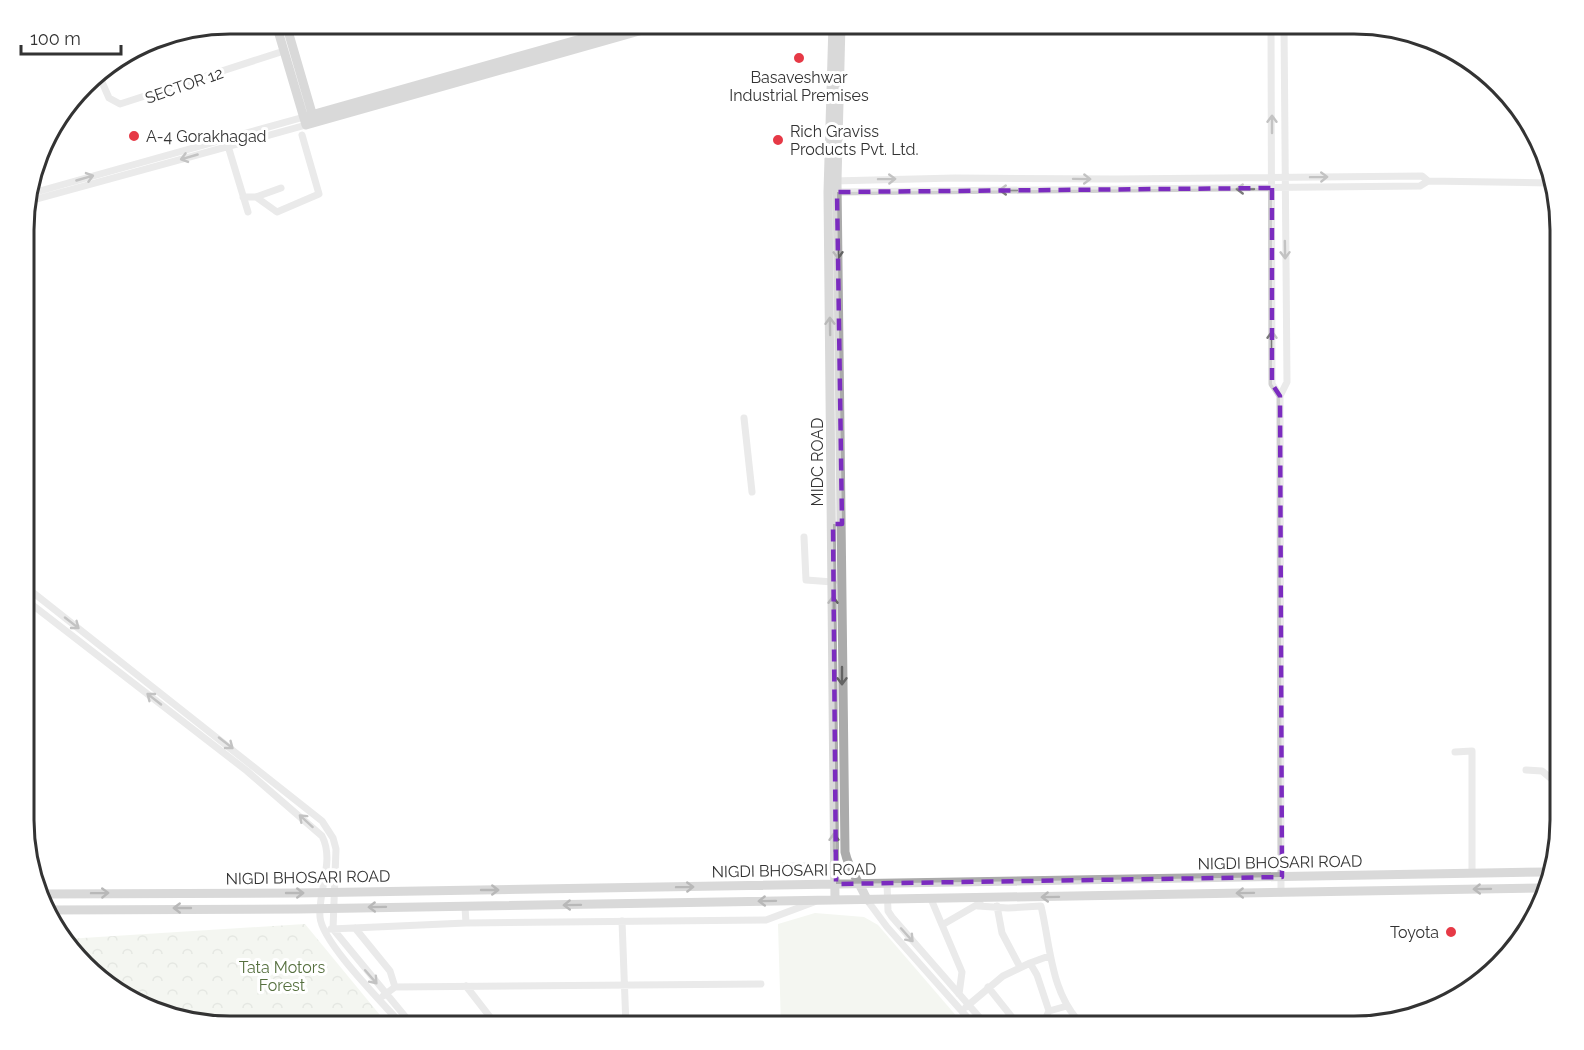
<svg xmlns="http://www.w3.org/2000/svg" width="1584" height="1050" font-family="Raleway,sans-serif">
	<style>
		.forest { fill: url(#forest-crowns) }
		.park { fill: #e6ecdf }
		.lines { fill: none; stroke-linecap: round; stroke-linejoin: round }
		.minor { stroke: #d0d0d0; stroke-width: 7 }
		.major { stroke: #ababab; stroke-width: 9 }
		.oneway { stroke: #7a7a7a }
		.oneway2 { stroke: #636363 }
		.marked { fill: none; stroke: #7b2cbf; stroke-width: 4.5; stroke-dasharray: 12 8; stroke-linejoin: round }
		.poi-dot { fill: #e63946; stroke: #fff; stroke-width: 2 }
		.labels { text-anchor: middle; stroke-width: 6; stroke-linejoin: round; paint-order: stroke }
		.poi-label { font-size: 16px; fill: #333; stroke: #fff; text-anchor: start }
		.street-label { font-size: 16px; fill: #333; stroke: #fff }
		.park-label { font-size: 16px; fill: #56703f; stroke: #fff }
		.rim { fill: none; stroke: #333; stroke-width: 3 }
	</style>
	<defs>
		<pattern id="forest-crowns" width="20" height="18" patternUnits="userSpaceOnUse" patternTransform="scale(1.5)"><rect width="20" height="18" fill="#e6ecdf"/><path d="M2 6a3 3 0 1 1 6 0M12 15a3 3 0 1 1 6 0" fill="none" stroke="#c6cbc0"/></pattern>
	</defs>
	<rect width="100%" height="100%" fill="#fff"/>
	<!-- forest -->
	<path class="forest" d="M305,924L389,1026C300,1026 197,1041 118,992C101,982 81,954 67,939Z"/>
	<!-- park -->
	<path class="park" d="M815,913L864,917L878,925L965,1026H781L778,924Z"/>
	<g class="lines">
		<!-- minor -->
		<path class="minor" d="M1271,24L1272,384L1280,396
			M98,73L109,98L120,104L284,51
			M228,146L248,212
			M833,181L955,178L1116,179L1422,176L1428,181
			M834,192L1420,186L1428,181L1549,183
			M29,194L304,117
			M243,197H256L281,188
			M256,197L277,212L319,194L302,135
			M26,202L306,125
			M744,418L752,492
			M804,537L806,580L833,582
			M26,587L322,821L333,838L336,849L333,929L413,1026
			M26,600L247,771L322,836C335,861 318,890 320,917C322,943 384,1004 403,1026
			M1455,752L1472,751V873
			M1526,770L1542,771L1560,786
			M781,866H835
			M887,883L888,911L892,917L987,1026
			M1281,893L1280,396L1287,382L1284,24
			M931,899L942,925
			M867,900L887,927L975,1026
			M978,906L1008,908L1041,906C1051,948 1050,993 1083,1026
			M997,906L1002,933L1020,967
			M465,907L466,923
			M622,921L626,1026
			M355,928L390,971L395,987
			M331,929L466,923L766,920L814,902
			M1030,963L1049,956
			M466,986L497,1026
			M988,987L1019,1026
			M959,994L962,972L942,925L980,903
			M383,996L395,987L761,984
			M966,1007L1003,976L1030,963L1037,975L1049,1011L1067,1006
			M1042,1026L1049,1011"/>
		<!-- major -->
		<path class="major" d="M276,24L306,125L664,24
			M286,24L314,120
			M833,24L828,192L835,900
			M841,24L837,181L845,852C849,871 860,882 867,900
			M304,117L634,24
			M42,894L299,893L1546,872
			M47,910L299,909L1541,888"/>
	</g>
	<!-- one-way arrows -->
	<defs><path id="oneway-shaft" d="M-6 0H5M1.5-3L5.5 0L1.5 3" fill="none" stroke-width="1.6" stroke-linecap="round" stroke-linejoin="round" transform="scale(1.5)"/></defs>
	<g class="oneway">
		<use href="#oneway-shaft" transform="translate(1272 124) rotate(-90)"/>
		<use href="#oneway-shaft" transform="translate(189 157) rotate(164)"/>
		<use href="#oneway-shaft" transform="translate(1319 177) rotate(-1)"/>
		<use href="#oneway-shaft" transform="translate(85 178) rotate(-16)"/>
		<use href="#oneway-shaft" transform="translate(887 179) rotate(-1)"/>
		<use href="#oneway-shaft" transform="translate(1082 179) rotate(1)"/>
		<use href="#oneway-shaft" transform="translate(1245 189) rotate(180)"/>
		<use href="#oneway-shaft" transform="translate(1008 190) rotate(180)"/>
		<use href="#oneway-shaft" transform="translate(1285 250) rotate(89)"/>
		<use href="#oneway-shaft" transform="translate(1272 340) rotate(-90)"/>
		<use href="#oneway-shaft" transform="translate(72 623) rotate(38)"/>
		<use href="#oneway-shaft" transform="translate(154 699) rotate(-142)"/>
		<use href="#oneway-shaft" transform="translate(226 743) rotate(38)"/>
		<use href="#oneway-shaft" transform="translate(306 821) rotate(-138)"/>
		<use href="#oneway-shaft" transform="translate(907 935) rotate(48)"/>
		<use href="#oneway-shaft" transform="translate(371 977) rotate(49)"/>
	</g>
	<g class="oneway2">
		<use href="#oneway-shaft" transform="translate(838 250) rotate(89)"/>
		<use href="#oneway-shaft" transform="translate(830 326) rotate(-91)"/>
		<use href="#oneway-shaft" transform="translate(833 605) rotate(-90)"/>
		<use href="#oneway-shaft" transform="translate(842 676) rotate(90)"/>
		<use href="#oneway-shaft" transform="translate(834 842) rotate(-91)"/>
		<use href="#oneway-shaft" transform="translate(685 887) rotate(-1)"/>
		<use href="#oneway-shaft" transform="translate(1482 889) rotate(179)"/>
		<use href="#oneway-shaft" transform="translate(490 890)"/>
		<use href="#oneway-shaft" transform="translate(100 893) rotate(-1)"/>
		<use href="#oneway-shaft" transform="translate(295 893)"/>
		<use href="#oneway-shaft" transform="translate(1245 893) rotate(179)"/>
		<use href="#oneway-shaft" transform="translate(1050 897) rotate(179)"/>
		<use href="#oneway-shaft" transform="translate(767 901) rotate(179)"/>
		<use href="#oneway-shaft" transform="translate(572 905) rotate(179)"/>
		<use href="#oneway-shaft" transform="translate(377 907) rotate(179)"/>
		<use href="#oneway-shaft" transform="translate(182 908) rotate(180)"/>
	</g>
	<!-- marked area -->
	<path d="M0 0H1584V1050H0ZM1272,188V384L1280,396L1282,877L836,884L833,524H842L837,192Z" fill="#fff" fill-opacity=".55" fill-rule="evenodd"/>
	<path class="marked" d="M1272,188V384L1280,396L1282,877L836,884L833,524H842L837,192Z"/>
	<!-- markers -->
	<g class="poi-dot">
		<circle cx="799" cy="58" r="6"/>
		<circle cx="134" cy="136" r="6"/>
		<circle cx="778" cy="140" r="6"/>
		<circle cx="1451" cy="932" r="6"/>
	</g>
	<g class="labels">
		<!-- poi labels -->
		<g class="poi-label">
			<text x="799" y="83" text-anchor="middle">Basaveshwar<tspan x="799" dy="18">Industrial Premises</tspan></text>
			<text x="790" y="137">Rich Graviss<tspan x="790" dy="18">Products Pvt. Ltd.</tspan></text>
			<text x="146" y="142">A-4 Gorakhagad</text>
			<text x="1439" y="938" text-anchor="end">Toyota</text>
		</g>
		<!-- street labels -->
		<g class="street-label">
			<text transform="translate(184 85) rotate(-19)" y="6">SECTOR 12</text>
			<text transform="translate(817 462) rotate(-90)" y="6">MIDC ROAD</text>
			<text transform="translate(1280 862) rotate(-1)" y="6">NIGDI BHOSARI ROAD</text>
			<text transform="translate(794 870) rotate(-1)" y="6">NIGDI BHOSARI ROAD</text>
			<text transform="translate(308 877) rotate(-1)" y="6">NIGDI BHOSARI ROAD</text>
		</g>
		<!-- park labels -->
		<g class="park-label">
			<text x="282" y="973">Tata Motors<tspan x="282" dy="18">Forest</tspan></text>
		</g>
	</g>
	<!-- crop -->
	<path d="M0 0H1584V1050H0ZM230 34H1354A196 196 0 0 1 1550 230V820A196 196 0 0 1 1354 1016H230A196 196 0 0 1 34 820V230A196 196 0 0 1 230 34Z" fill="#fff" fill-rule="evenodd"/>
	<path class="rim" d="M230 34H1354A196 196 0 0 1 1550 230V820A196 196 0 0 1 1354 1016H230A196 196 0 0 1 34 820V230A196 196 0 0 1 230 34Z"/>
	<!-- scale -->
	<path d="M21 45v9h100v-9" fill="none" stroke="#333333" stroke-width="3"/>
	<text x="30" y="45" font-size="18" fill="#333333" stroke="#ffffff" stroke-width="4.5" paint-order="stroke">100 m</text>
</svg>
